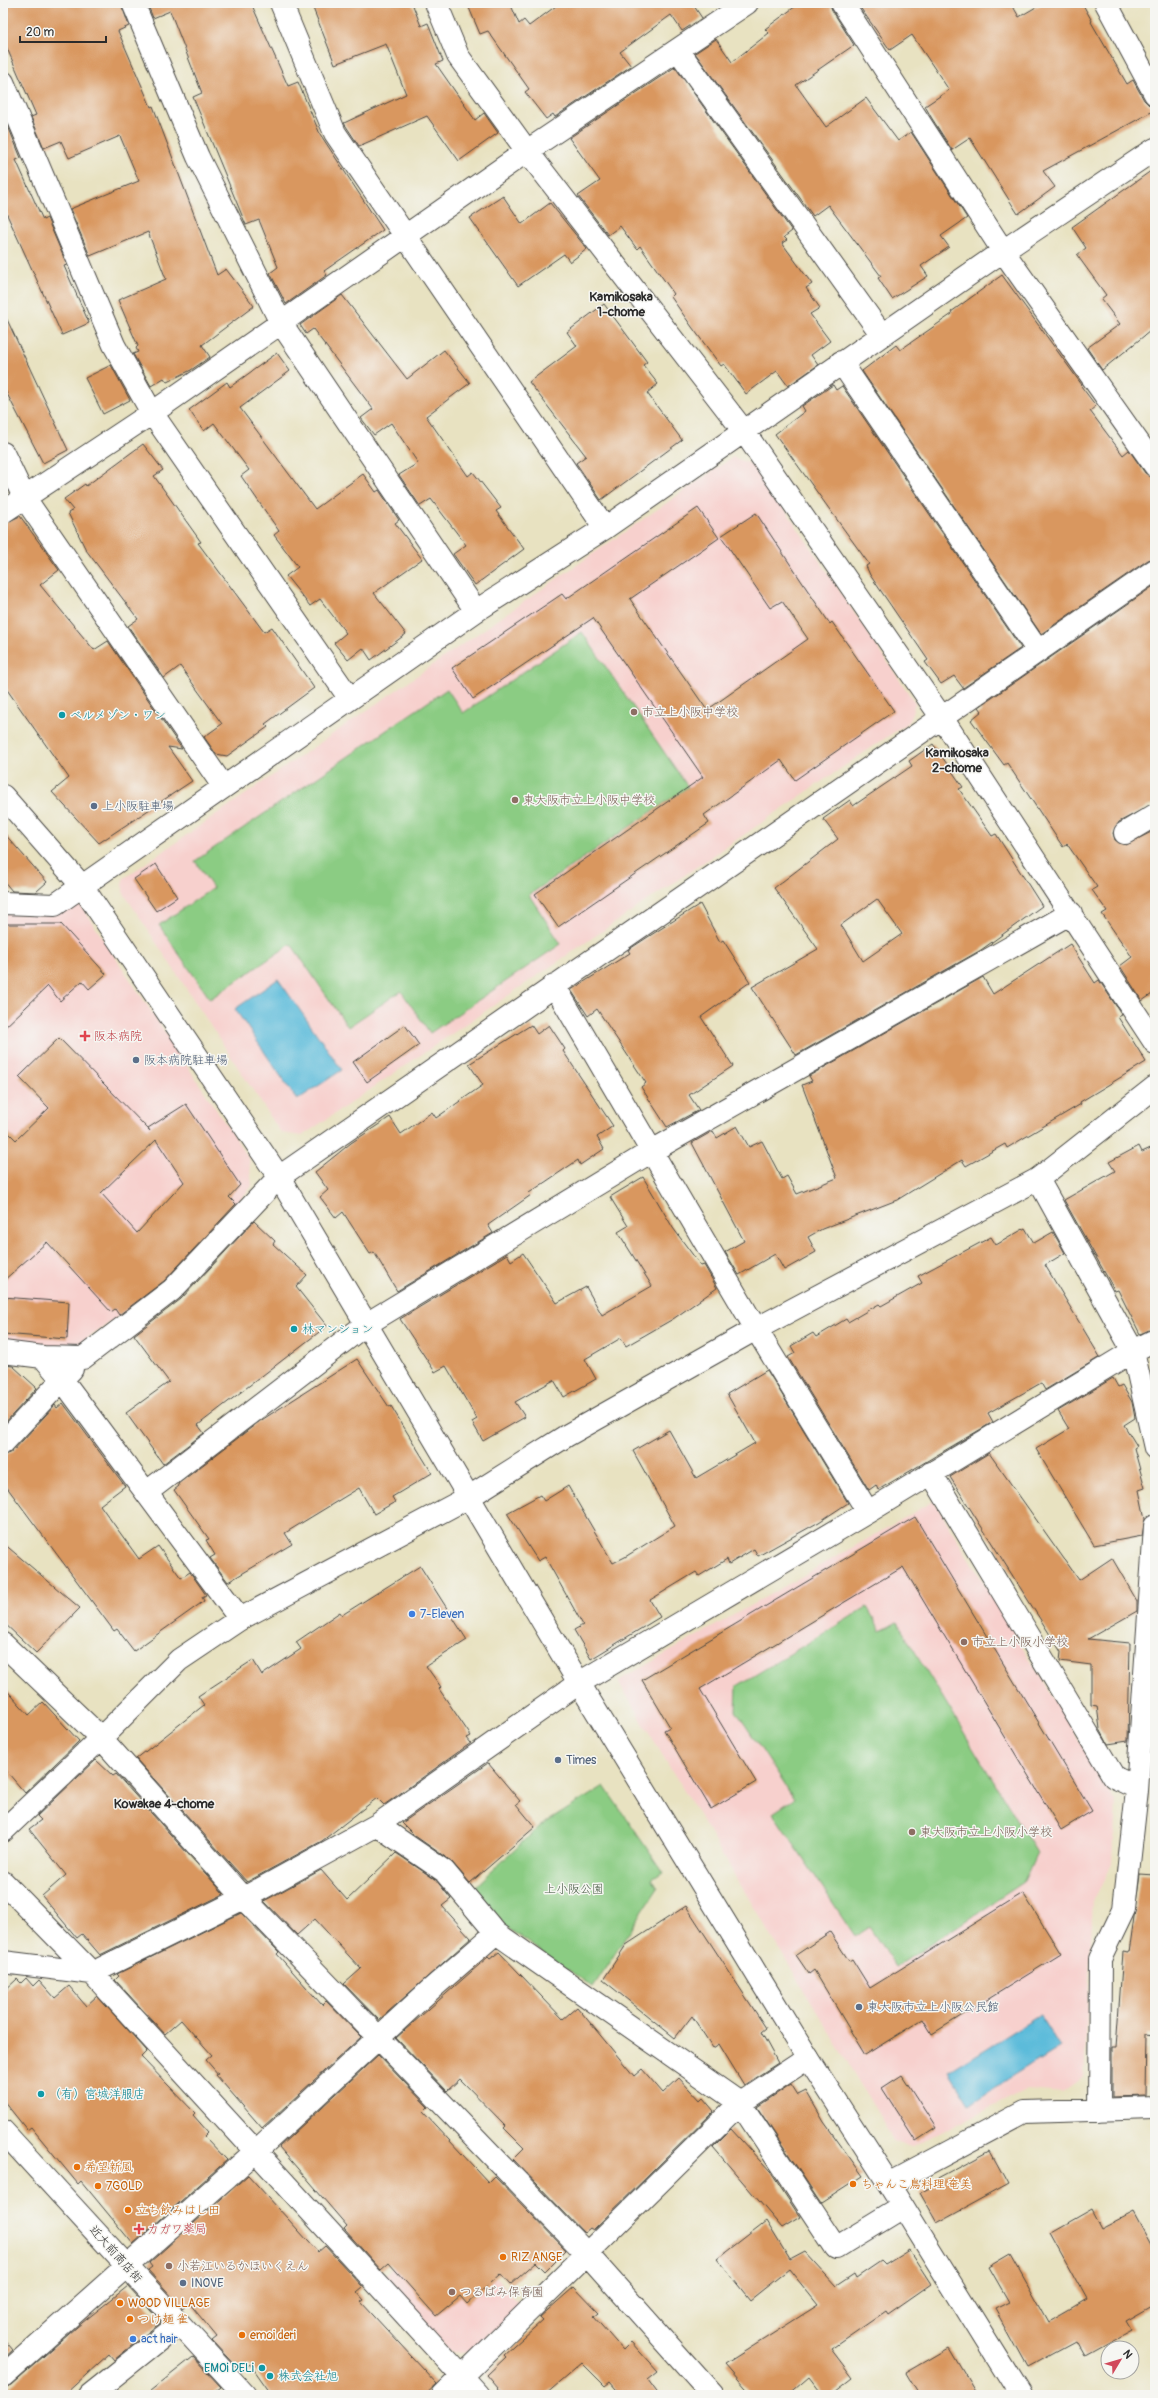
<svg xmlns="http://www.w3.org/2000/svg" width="1158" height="2398" font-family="Pangolin,'Klee One',sans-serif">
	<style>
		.built { fill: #f7d0cd }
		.green { fill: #8bcc83; stroke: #5b7c57 }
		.water { fill: #5bbbda; stroke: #437382 }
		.building { fill: #d9975f; fill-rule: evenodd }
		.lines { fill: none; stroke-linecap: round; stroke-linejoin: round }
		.street-casing { stroke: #474642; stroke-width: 24 }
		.secondary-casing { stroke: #474642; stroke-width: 24 }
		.street { stroke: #fff; stroke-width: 22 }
		.secondary { stroke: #fff; stroke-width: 22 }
		.education-dot { fill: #8d6e63; stroke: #f6f6f2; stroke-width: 1.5 }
		.culture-dot { fill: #0f9aa8; stroke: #f6f6f2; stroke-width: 1.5 }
		.service-dot { fill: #5c6f8a; stroke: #f6f6f2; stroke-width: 1.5 }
		.health-dot { fill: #e0444e; stroke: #f6f6f2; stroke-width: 1.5 }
		.shop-dot { fill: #3f7fe0; stroke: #f6f6f2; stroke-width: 1.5 }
		.food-dot { fill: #e8710a; stroke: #f6f6f2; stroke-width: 1.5 }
		.labels { text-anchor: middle; stroke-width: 3; stroke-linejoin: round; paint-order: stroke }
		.education-label { font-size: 12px; fill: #785e54; stroke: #f6f6f2; text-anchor: start }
		.culture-label { font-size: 12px; fill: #0d838f; stroke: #f6f6f2; text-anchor: start }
		.service-label { font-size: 12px; fill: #4e5e75; stroke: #f6f6f2; text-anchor: start }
		.health-label { font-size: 12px; fill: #be3a42; stroke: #f6f6f2; text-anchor: start }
		.shop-label { font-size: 12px; fill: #366cbe; stroke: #f6f6f2; text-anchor: start }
		.park-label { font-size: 12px; fill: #485b45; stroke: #f6f6f2 }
		.food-label { font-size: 12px; fill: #c56008; stroke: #f6f6f2; text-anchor: start }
		.street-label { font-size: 12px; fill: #2b2b2b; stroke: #f6f6f2 }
		.neighbourhood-label { font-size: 13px; font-weight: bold; fill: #2b2b2b; stroke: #f6f6f2 }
	</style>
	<rect width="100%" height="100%" fill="#f6f6f2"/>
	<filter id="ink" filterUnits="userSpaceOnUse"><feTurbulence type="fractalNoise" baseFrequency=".025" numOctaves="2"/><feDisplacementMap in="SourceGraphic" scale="8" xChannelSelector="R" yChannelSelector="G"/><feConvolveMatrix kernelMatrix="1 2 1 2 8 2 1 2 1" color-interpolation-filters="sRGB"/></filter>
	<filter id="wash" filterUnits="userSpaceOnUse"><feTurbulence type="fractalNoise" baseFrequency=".012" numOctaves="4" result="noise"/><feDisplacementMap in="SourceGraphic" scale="16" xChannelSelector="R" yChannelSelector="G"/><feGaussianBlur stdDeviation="0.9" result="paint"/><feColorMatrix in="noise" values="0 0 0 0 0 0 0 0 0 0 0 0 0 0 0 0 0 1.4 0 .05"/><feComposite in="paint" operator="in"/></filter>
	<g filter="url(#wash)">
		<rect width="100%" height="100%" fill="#e8e2c1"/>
		<!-- built -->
		<path class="built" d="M733,457L756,466L915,703L909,722L302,1136L281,1133L123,892V879Z
			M80,904L249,1159L252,1186L172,1279L74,1348L3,1342V911L57,913Z
			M934,1501L1116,1801L1113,1863L1093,1901L1084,2077L1063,2092L1028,2089L911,2147L895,2142L618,1681Z
			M445,2221L522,2307L472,2351L451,2353L383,2276Z"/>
		<!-- green -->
		<path class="green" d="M582,632L688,787L529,895L561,944L430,1033L401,991L348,1027L291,944L210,999L159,925L213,888L195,861L447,689L463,713Z
			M867,1607L881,1631L897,1622L1037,1853L1024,1882L896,1967L869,1927L855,1936L773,1813L794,1799L736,1711L737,1686Z
			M604,1786L663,1872L652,1879L658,1888L593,1987L506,1927L475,1887L539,1827Z"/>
		<!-- water -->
		<path class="water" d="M278,979L342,1070L297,1100L235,1009Z
			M1040,2015L1060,2047L969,2104L949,2072Z"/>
		<g id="blocks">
			<!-- building -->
			<path class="building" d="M15,3H121L129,26L118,31L151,107L153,106L217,275L226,269L254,306L202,345L210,357L191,370L167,382L164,378L151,386L133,354L138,352L136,348L138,346L118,300L166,279L148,232L90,256L70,209L139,181L120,136L69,158L61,141L44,148L31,117L36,115L3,39V8Z
				M147,3H251L288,86L298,82L320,134L383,230L324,271L327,275L286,304L270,273L278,267L259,220L246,225L193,97L202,93L170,11L153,18Z
				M311,3H412L421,26L428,23L443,61L436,64L475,120L484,113L498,133L459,161L427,116L359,146L344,123L406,94L386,44L335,64Z
				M467,3H510L519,24L524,20L529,26L560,3H692L702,18L682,31L671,15L620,52L631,66L555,117L553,114L546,119L525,92L529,89L488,31L480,34Z
				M800,3H830L832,10L854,45L796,85L826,127L866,98L898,141L911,132L967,218L941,236L949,247L921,266L928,276L892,299L878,278L881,276L828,205L813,216L695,53L716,39L732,62L769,33L765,29Z
				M857,3H1011L1019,17L1043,3H1082L1092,21L1091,22L1127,84L1133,80L1144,100L1149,105L1155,106V110L1043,171L1055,187L1018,214L970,138L952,150L931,117L925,106L949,90L912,35L890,50Z
				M675,67L792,231L784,237L787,240L782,243L812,284L806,288L820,308L810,314L830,341L811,355L818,365L788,386L777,371L746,394L724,364L721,366L692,327L671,297L674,294L640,246L637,249L620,226L608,235L578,196L600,181L569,138Z
				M8,126L21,158L16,160L43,220L47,218L67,265L64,266L89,323L62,335L3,206V129Z
				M1155,168V327L1102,370L1087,348L1120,324L1101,299L1106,295L1077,255L1086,248L1072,227Z
				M503,196L522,224L550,203L587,249L570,262L564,254L518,286L470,218Z
				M1002,275L1082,385L1081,386L1096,406L1090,411L1123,455L1129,450L1145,473L1155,478V558L1148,560L1041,634L862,371L896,345L900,350L952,314L951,312Z
				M342,295L407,379L444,350L470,383L426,416L468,476L473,472L501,508L496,511L524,549L475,585L453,554L466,545L431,499L420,506L399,475L418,463L391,423L374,435L361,418L373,409L313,329L306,334L300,325Z
				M604,304L647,362L643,365L658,384L647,393L682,440L601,500L576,463L586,456L529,382L577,346L567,332Z
				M3,311L68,450L43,463L3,386Z
				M277,353L290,371L240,408L315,509L363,474L376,492L379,490L399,520L395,523L422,559L374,593L406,634L371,660L363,648L348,660L334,643L346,633L320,599L310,606L286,576L298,567L274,535L279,531L241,476L249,470L214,423L204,431L189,410L227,382L230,387Z
				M111,365L130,400L103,414L85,378Z
				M833,385L836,390L842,386L1021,648L963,688L954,676L941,684L925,662L928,660L870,575L866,566L869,564L775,434L805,411L802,406Z
				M143,444L163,470L154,476L201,542L198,543L264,632L272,627L314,688L265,724L268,727L227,756L216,754L204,737L222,724L180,666L164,678L128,626L138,619L86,550L68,513L73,510L64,499L85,484L86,486Z
				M698,508L719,538L630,599L707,710L808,639L782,601L770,608L721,536L756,513L830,624L832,622L894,711L795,780L781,760L704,815L709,823L558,927L535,894L703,777L593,618L473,699L452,668L562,594L566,599Z
				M20,516L59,570L40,585L94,650L108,641L182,749L168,747L192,781L99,843L52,792L69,778L3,684V524Z
				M1155,585V803L1119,822L1113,833L1115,840L1126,845L1155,830V992L1142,1001L1120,966L1132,957L1102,914L1107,911L1092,890L1097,887L1067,844L1063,847L1007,763L1004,765L971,720L982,711L979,707Z
				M933,744L963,787L959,789L992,836L996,834L1042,906L981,950L796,1055L752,987L818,949L774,888L838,839L823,819L850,800L853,806L912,766L909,761ZM877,899L902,934L863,961L841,925Z
				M3,832L47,882L36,892L12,891L3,880Z
				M156,864L177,897L156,911L134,879Z
				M700,904L720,942L723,940L750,982L701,1017L733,1066L689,1095L699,1110L667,1127L641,1087L646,1083L597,1009L588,1016L571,990L630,953L628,950L651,935Z
				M3,924H61L106,974L89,989L82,981L60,1001L48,986L3,1029Z
				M1070,944L1095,983L1099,980L1122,1015L1118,1017L1146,1062L1080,1102L1081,1104L1007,1148L1005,1144L966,1166L962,1160L897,1200L822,1229L808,1237L816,1252L784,1270L775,1254L739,1275L725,1252L744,1241L692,1143L713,1131L717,1138L737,1126L749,1147L762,1141L782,1179L787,1176L797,1194L837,1178L802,1085L812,1081L809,1076L983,977L993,994Z
				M405,1025L419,1045L367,1082L353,1062Z
				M531,1025L537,1034L549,1025L565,1049L563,1051L613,1126L597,1137L604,1149L580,1165L578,1160L529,1193L531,1195L488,1225L493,1233L397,1291L374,1252L370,1254L343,1212L336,1218L320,1197L328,1190L315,1172L351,1143L390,1117L401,1134L432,1112L436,1118L483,1085L469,1064Z
				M59,1038L150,1131L148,1128L186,1104L240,1185L229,1197L236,1204L164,1281L119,1315L115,1309L111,1312L47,1242L3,1281V1127L16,1140L49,1108L19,1077ZM156,1140L184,1182L137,1233L101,1193Z
				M1139,1146L1142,1152L1155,1146V1328L1140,1334L1118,1290L1115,1291L1064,1200L1115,1171L1109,1162Z
				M643,1177L673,1228L701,1266L704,1265L717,1288L673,1319L626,1346L621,1338L585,1359L596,1379L564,1397L554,1380L515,1402L525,1417L483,1441L472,1422L477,1419L446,1366L435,1372L400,1319L507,1254L511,1261L523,1253L557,1303L586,1287L602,1315L652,1286L618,1232L628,1226L610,1197Z
				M254,1221L275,1241L273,1244L307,1275L296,1287L327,1326L198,1425L204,1433L163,1464L126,1413L169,1382L134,1335L181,1299Z
				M1025,1228L1034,1243L1053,1232L1065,1253L1045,1265L1100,1357L1045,1390L1041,1383L988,1413L993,1422L878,1490L876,1485L869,1490L788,1357L795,1353L791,1346L813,1333L816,1337L846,1319L848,1322L879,1304L881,1306L922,1283L918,1276L991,1237L996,1245Z
				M3,1297L69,1302L67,1339L3,1334Z
				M357,1359L389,1407L391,1406L432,1473L392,1497L395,1502L374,1514L359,1488L285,1533L292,1544L228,1582L210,1558L215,1555L206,1540L209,1539L174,1490L179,1486L178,1484L260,1421Z
				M3,1365L13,1366L37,1388L3,1425Z
				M767,1370L848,1503L819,1522L758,1556L754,1549L729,1564L727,1559L699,1576L696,1572L650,1600L660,1617L591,1659L574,1630L583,1625L545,1557L538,1561L507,1513L540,1495L544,1501L568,1486L613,1563L625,1557L675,1526L633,1451L669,1430L696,1478L755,1443L727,1394Z
				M1113,1378L1118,1387L1122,1385L1132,1402L1135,1418L1124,1425L1137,1446L1134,1448L1145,1488L1139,1490L1145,1519L1142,1536L1094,1545L1036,1449L1069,1429L1058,1411Z
				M63,1403L125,1486L100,1505L139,1559L158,1546L181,1578L190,1572L206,1595L202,1597L204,1601L134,1651L117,1629L114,1631L3,1482V1455L12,1452L55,1405L57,1408Z
				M989,1453L1079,1580L1112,1558L1137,1601V1611L1088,1639L1130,1643L1128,1741L1108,1744L1100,1729L1097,1706L1091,1705V1665L1060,1661L1061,1652L950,1477Z
				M915,1517L1092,1811L1061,1830L903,1567L700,1689L756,1782L711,1809L664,1730L670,1727L642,1680Z
				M3,1543L80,1608L36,1653L3,1622Z
				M420,1566L467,1640L426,1666L441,1687L439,1689L471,1736L467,1738L471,1743L384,1805L377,1798L322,1841L247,1882L136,1759L204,1705L198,1696L253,1660L262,1675L301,1649L296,1642L340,1612L342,1615Z
				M3,1686L29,1715L43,1702L79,1741L25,1793L3,1767Z
				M96,1760L113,1776L116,1774L224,1894L100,1955L82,1934L77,1938L42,1896L66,1875L29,1829L41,1820L37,1816Z
				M488,1763L520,1801L516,1804L535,1827L470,1883L451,1861L415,1836L402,1823Z
				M396,1853L436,1880L451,1899L442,1906L471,1938L379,2020L344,1984L361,1969L315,1919L297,1935L264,1901L321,1870L347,1900Z
				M1140,1874L1155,1875V2035L1146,2034L1145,2096L1112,2097V2047H1116L1123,1952L1129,1953Z
				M1023,1893L1061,1954L932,2034L923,2019L865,2055L814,1970L809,1974L796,1955L830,1932L849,1961L852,1959L870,1988Z
				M686,1906L766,2028L761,2032L778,2063L744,2085L719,2044L713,2048L692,2016L675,2038L603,1980L626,1945Z
				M241,1913L279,1952L277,1954L322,2005L326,2001L361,2037L262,2128L216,2075L218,2074L206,2060L212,2055L181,2020L165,2034L115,1980L119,1976L117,1974Z
				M499,1952L563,2019L577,2007L634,2076L642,2069L663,2093L679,2078L700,2101L703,2098L714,2111L593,2230L590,2228L584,2233L513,2159L524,2148L504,2128L506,2126L460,2079L447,2091L396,2038L488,1957L490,1959Z
				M26,1978L33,1986L39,1980L55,1998L69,1986L86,2006L97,1996L147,2051L141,2057L195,2113L193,2115L208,2132L204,2136L227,2160L133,2244L81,2181L78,2184L31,2127L27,2130L3,2100V1992L17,1979L21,1983Z
				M378,2055L428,2107L423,2112L488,2182L494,2176L566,2250L545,2271L536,2262L510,2285L500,2274L467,2304L460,2296L436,2316L389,2263L381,2270L344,2229L347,2226L279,2147Z
				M902,2075L936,2128L916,2141L882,2088Z
				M791,2084L798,2095L806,2091L824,2122L863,2176L821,2203L757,2107Z
				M731,2129L771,2173L800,2217L782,2228L713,2147Z
				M990,2151L1008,2184L937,2223L920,2193L935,2185L934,2181Z
				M248,2175L318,2252L325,2246L363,2287L357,2292L364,2300L361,2302L437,2384L425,2395H272L250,2364L241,2372L212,2341L217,2337L189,2303L182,2308L148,2270L152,2267L149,2263Z
				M1092,2209L1102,2228L1133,2212L1155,2252V2304L1127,2320L1133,2330L1084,2357L1075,2341L1027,2367L995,2309L1009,2302L989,2267L1011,2254L1049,2322L1087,2300L1050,2233Z
				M766,2221L790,2260L805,2252L836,2286L854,2274L856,2278L881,2261L885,2265L909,2250L931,2284L888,2314L886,2311L831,2349L853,2378L831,2395H823L809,2377L788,2395H752L725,2364L818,2305L789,2269L750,2300L717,2259Z
				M128,2286L161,2322L114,2360L109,2354L64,2395H3V2388L11,2385L77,2327Z
				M574,2287L599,2313L594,2317L623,2350L631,2342L658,2372L648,2380L659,2395H621L610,2382L605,2386L582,2363L545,2395H504L487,2375L506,2357L504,2355L543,2320L540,2317Z
				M3,2338L13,2350L3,2359Z
				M949,2348L977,2395H919L906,2373Z
				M193,2357L221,2387L211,2395H145Z"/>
		</g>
	</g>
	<g filter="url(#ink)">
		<use href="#blocks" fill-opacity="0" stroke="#474642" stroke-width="1"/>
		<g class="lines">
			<!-- street casing -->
			<g class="street-casing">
				<path id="street" d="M133,3L198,157L281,323L476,611
					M281,3L335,133L605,528
					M436,3L458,56L527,151L743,430L942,718L1155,1043
					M842,3L1003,251L1155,466
					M1106,3L1155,94
					M678,50L882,335
					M3,82L114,345L152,413L350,699
					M841,362L1038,651
					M3,453L24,497L223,786
					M3,512L152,413L527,151L747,3
					M1125,833L1155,815
					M3,903L55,905L476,611L605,528L1003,251L1155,149
					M554,985L756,1329L868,1512
					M1038,1179L1133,1351L1155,1448
					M3,1352L43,1357L61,1378L240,1619L179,1660L101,1738L3,1831
					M43,1357L83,1358L172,1290L279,1177L1155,570
					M3,1443L72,1369
					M931,1473L1114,1777L1137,1788
					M147,1492L365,1325L652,1151L1071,913
					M3,1644L101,1738L244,1898L588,2255L713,2395
					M3,1882L92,1973L479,2395
					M496,1933L740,2103L836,2248L903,2207
					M3,1962L92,1973L244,1898L377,1825
					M1099,2110L1100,1959L1124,1909L1137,1791L1155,1526
					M3,2131L245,2395
					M889,2184L1024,2112L1155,2108
					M3,2376L255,2152L429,1991L496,1933L444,1871L377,1825L579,1683L868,1512L1133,1351L1155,1340
					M90,2395L179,2324
					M443,2395L740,2103L808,2058"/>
			</g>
			<!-- secondary casing -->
			<g class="secondary-casing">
				<path id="secondary" d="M3,796L82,886L279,1177L579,1683L808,2058L889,2184L1020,2395
					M240,1619L469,1497L566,1436L756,1329L1038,1179L1155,1087"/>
			</g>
			<!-- street -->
			<use href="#street" class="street"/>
			<!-- secondary -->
			<use href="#secondary" class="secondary"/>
		</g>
	</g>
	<!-- markers -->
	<g class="education-dot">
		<circle cx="634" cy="712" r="4"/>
		<circle cx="515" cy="800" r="4"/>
		<circle cx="964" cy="1642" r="4"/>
		<circle cx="912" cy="1832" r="4"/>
		<circle cx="169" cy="2266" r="4"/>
		<circle cx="452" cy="2292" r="4"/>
	</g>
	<g class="culture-dot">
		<circle cx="62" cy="715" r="4"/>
		<circle cx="294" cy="1329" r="4"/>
		<circle cx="41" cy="2094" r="4"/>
		<circle cx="262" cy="2368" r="4"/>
		<circle cx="270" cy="2376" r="4"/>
	</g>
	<g class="service-dot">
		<circle cx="94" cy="806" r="4"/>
		<circle cx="136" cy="1060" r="4"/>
		<circle cx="558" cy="1760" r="4"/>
		<circle cx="859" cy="2007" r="4"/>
		<circle cx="183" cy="2283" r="4"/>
	</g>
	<g class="health-dot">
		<path d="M83 1030h4v4h4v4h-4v4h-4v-4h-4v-4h4z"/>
		<path d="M137 2223h4v4h4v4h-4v4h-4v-4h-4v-4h4z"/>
	</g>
	<g class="shop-dot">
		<circle cx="412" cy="1614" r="4"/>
		<circle cx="133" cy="2339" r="4"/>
	</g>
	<g class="food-dot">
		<circle cx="77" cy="2167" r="4"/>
		<circle cx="853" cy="2184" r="4"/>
		<circle cx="98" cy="2186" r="4"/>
		<circle cx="128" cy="2210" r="4"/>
		<circle cx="503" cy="2257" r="4"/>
		<circle cx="120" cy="2303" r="4"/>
		<circle cx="130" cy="2319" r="4"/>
		<circle cx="242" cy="2335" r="4"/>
	</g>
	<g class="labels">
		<!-- education labels -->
		<g class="education-label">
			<text x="642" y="716">市立上小阪中学校</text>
			<text x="523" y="804">東大阪市立上小阪中学校</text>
			<text x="972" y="1646">市立上小阪小学校</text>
			<text x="920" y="1836">東大阪市立上小阪小学校</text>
			<text x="177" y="2270">小若江いるかほいくえん</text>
			<text x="460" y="2296">つるばみ保育園</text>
		</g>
		<!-- culture labels -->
		<g class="culture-label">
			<text x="70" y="719">ベルメゾン・ワン</text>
			<text x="302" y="1333">林マンション</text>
			<text x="49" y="2098">（有）宮城洋服店</text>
			<text x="254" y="2372" text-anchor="end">EMOi DELi</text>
			<text x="278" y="2380">株式会社旭</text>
		</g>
		<!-- service labels -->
		<g class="service-label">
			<text x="102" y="810">上小阪駐車場</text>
			<text x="144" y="1064">阪本病院駐車場</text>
			<text x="566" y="1764">Times</text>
			<text x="867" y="2011">東大阪市立上小阪公民館</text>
			<text x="191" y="2287">INOVE</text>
		</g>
		<!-- health labels -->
		<g class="health-label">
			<text x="94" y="1040">阪本病院</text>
			<text x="147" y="2233">カガワ薬局</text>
		</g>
		<!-- shop labels -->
		<g class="shop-label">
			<text x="420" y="1618">7-Eleven</text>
			<text x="141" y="2343">act hair</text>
		</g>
		<!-- park labels -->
		<g class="park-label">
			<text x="574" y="1893">上小阪公園</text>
		</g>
		<!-- food labels -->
		<g class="food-label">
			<text x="85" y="2171">希望新風</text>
			<text x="861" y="2188">ちゃんこ鳥料理 奄美</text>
			<text x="106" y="2190">7GOLD</text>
			<text x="136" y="2214">立ち飲みはし田</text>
			<text x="511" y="2261">RIZ ANGE</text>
			<text x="128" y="2307">WOOD VILLAGE</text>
			<text x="138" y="2323">つけ麺 雀</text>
			<text x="250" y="2339">emoi deri</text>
		</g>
		<!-- street labels -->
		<g class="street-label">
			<text transform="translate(116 2254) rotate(48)" y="4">近大前商店街</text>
		</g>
		<!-- neighbourhood labels -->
		<g class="neighbourhood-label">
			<text x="621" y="301">Kamikosaka<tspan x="621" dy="15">1-chome</tspan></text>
			<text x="957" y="757">Kamikosaka<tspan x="957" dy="15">2-chome</tspan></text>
			<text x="164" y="1808">Kowakae 4-chome</text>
		</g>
	</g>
	<!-- margin -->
	<rect width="1158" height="2398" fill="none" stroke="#f6f6f2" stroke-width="16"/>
	<!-- north arrow -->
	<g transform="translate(1120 2360) rotate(52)"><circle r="19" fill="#f6f6f2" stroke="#a5a5a2"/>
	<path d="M0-3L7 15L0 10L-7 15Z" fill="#d1495b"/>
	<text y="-6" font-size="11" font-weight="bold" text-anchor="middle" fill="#2b2b2b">N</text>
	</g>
	<!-- scale -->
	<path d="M20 36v6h86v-6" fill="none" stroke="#2b2b2b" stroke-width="2"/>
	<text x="26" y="36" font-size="12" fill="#2b2b2b" stroke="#f6f6f2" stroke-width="3" paint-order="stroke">20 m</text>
</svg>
